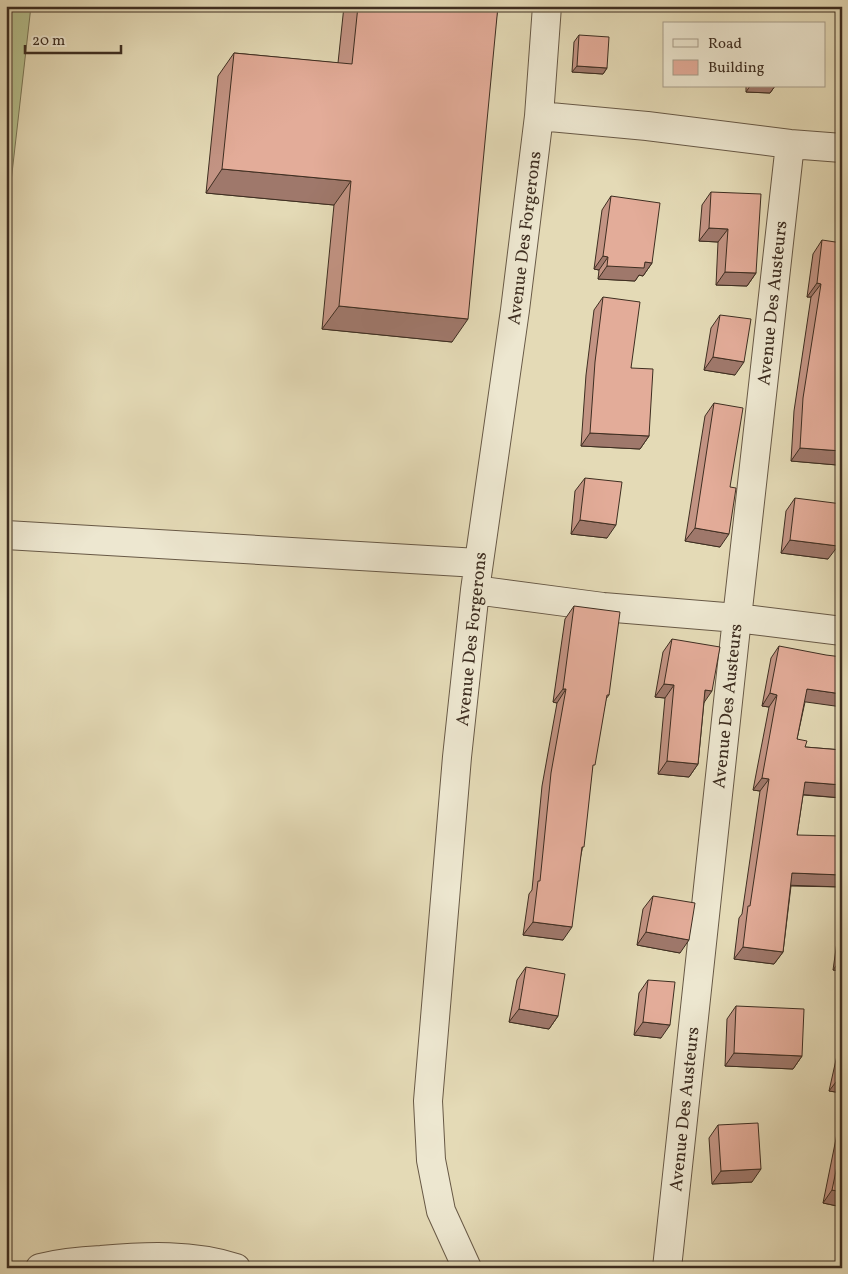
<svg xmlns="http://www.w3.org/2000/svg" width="848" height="1274" font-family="Vollkorn,serif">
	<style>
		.green { fill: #b5bf8d; stroke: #7a7657 }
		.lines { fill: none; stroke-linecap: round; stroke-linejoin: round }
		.minor-casing { stroke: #685946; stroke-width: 30 }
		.minor { stroke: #ede7d0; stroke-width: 28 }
		.wall { fill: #c39484; stroke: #3e2e21 }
		.shaded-wall { fill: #9f786b; stroke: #3e2e21 }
		.building { fill: #e3ac99; stroke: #3e2e21 }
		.labels { text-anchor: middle; stroke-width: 4; stroke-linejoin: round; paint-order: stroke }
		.street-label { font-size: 18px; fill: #3e2e21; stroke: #ede7d0 }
	</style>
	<rect width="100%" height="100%" fill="#e4dab6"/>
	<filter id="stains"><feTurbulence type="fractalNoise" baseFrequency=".004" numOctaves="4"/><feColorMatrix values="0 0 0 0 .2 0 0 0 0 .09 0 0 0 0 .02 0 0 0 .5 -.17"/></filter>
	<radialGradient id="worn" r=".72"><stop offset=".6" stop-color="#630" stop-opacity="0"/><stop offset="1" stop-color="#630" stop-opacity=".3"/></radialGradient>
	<!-- green -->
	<path class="green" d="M6,6H31L6,226Z"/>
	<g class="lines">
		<!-- minor casing -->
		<g class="minor-casing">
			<path id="minor" d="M539,116L647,126L790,144L842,148
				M6,535L478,563
				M475,590L603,607L737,618L842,631
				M40,1268C60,1263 80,1261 101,1260C146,1256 193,1254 236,1268
				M467,1268L441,1211L431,1160L428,1101L457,757L475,590L515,310L539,116L547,6
				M667,1268L737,618L790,144"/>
		</g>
		<!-- minor -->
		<use href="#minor" class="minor"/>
	</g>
	<!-- wall -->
	<path class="wall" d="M344,6H498L452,342L322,329L334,205L206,193L218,76L234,53L338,63Z
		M579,35L607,68L603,74L572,72L574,42Z
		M746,86H775L770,93L746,92Z
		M711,192L756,273L747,286L716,285L718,242L699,241L702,205Z
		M611,196L652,263L643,276L639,275L635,281L598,279L599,270L594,269L602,210Z
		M822,240L840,391H842V457L837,465L791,461L794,411L811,297H807L813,254Z
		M603,297L631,368L649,436L640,449L581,446L586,375L594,310Z
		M720,315L735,375L704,370L711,328Z
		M714,403L720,547L685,541L705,416Z
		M585,478L607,538L571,534L575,491Z
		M795,498L828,559L781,553L786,511Z
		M574,606L609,695L606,699L592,769L582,850L563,940L523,935L529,894L532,890L542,786L557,703L553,702L565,619Z
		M672,639L704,702L698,764L689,777L658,774L665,698L655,697L663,652Z
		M779,646L805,702L797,739L805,747L842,750V798L803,795L797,835L842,887L791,886L783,952L774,964L734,959L739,918L742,914L760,791L753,790L769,707L762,706L771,658Z
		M653,896L680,953L637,945L643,909Z
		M842,906V971L833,970Z
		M526,967L558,1016L549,1029L509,1022L517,980Z
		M648,980L661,1038L634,1035L639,993Z
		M736,1006L802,1056L793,1069L725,1066L727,1019Z
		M842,1033V1093L829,1091Z
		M842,1109V1207L823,1203Z
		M718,1125L752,1182L712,1184L709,1138Z"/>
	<!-- shaded-wall -->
	<path class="shaded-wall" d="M577,66L607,68L603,74L572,72Z
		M750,86H775L770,93L746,92Z
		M222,169L351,181L334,205L206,193Z
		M709,228L728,229L718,242L699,241Z
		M603,256L608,257L599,270L594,269Z
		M645,262L652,263L643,276L639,275L635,281L598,279L607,266Z
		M725,272L756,273L747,286L716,285Z
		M817,283L821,284L811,297H807Z
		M339,306L468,319L452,342L322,329Z
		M713,357L744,362L735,375L704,370Z
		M590,433L649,436L640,449L581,446Z
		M800,448L842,451V457L837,465L791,461Z
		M580,520L616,525L607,538L571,534Z
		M695,528L729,534L720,547L685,541Z
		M790,540L838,546L828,559L781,553Z
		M664,684L674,685L665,698L655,697Z
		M563,689H566L557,703L553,702Z
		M807,689L842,694V707L799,701Z
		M705,690L712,691L703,704Z
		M770,693L777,695L769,707L762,706Z
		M667,761L698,764L689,777L658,774Z
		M762,778L769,779L760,791L753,790Z
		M805,782L842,785V798L797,794Z
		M792,873L842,875V887L783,885Z
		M533,922L572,927L563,940L523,935Z
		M646,932L689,940L680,953L637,945Z
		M743,947L783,952L774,964L734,959Z
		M842,958V971L833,970Z
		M519,1009L558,1016L549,1029L509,1022Z
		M643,1022L670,1025L661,1038L634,1035Z
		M734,1053L802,1056L793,1069L725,1066Z
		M839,1078H842V1093L829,1091Z
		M761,1169L752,1182L712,1184L721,1171Z
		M832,1190L842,1192V1207L823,1203Z"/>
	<!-- building -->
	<path class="building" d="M358,6H498L468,319L339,306L351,181L222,169L234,53L352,64Z
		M579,35L609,37L607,68L577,66Z
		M711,192L761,194L756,273L725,272L728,229L709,228Z
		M611,196L660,203L652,263L645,262L644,268L607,266L608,257L603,256Z
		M822,240L842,243V380L840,391H842V451L800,448L803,398L821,284L817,283Z
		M603,297L640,302L631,368L653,369L649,436L590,433L595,362Z
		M720,315L751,319L744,362L713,357Z
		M714,403L743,408L730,487L736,488L729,534L695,528Z
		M585,478L622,482L616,525L580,520Z
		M795,498L842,504L838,546L790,540Z
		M574,606L620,612L609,695H607L595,765H593L584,847H582L572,927L533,922L538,881H540L551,773L566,689H563Z
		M672,639L720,647L712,691L705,690L698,764L667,761L674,685L664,684Z
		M779,646L826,655L842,657V694L807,689L797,739L807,741L805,747L842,750V785L805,782L797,835L842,836V875L792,873L783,952L743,947L748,906H750L769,779L762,778L777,695L770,693Z
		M653,896L695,903L689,940L646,932Z
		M526,967L565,974L558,1016L519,1009Z
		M648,980L675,982L670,1025L643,1022Z
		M736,1006L804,1009L802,1056L734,1053Z
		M842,1063V1078H839Z
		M758,1123L761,1169L721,1171L718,1125Z
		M842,1142V1192L832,1190Z"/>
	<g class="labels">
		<!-- street labels -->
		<g class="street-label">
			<text transform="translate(524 238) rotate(-83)" y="6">Avenue Des Forgerons</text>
			<text transform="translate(772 303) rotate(-84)" y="6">Avenue Des Austeurs</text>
			<text transform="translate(471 639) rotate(-84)" y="6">Avenue Des Forgerons</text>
			<text transform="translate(727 706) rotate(-84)" y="6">Avenue Des Austeurs</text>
			<text transform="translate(684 1109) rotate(-84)" y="6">Avenue Des Austeurs</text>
		</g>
	</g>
	<!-- margin -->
	<rect width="848" height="1274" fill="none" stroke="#e4dab6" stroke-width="25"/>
	<rect x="8" y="8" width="833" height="1259" fill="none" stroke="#3e2e21" stroke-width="2.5"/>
	<rect x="12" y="12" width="823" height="1249" fill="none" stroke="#3e2e21"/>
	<!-- legend -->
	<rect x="663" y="22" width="162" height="65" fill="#ede7d0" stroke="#a79d8a"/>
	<rect x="673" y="39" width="25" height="8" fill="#ede7d0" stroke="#a79d8a"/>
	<text x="708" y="48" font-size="15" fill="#3e2e21">Road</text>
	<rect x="673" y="60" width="25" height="15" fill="#e3ac99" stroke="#a79d8a"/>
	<text x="708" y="72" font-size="15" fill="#3e2e21">Building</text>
	<!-- scale -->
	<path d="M25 45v8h96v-8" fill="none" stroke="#3e2e21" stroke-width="2.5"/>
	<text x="32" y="45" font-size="15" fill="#3e2e21" stroke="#ede7d0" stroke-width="4" paint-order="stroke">20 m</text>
	<rect width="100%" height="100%" filter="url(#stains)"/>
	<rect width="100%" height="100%" fill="url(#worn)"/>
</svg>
